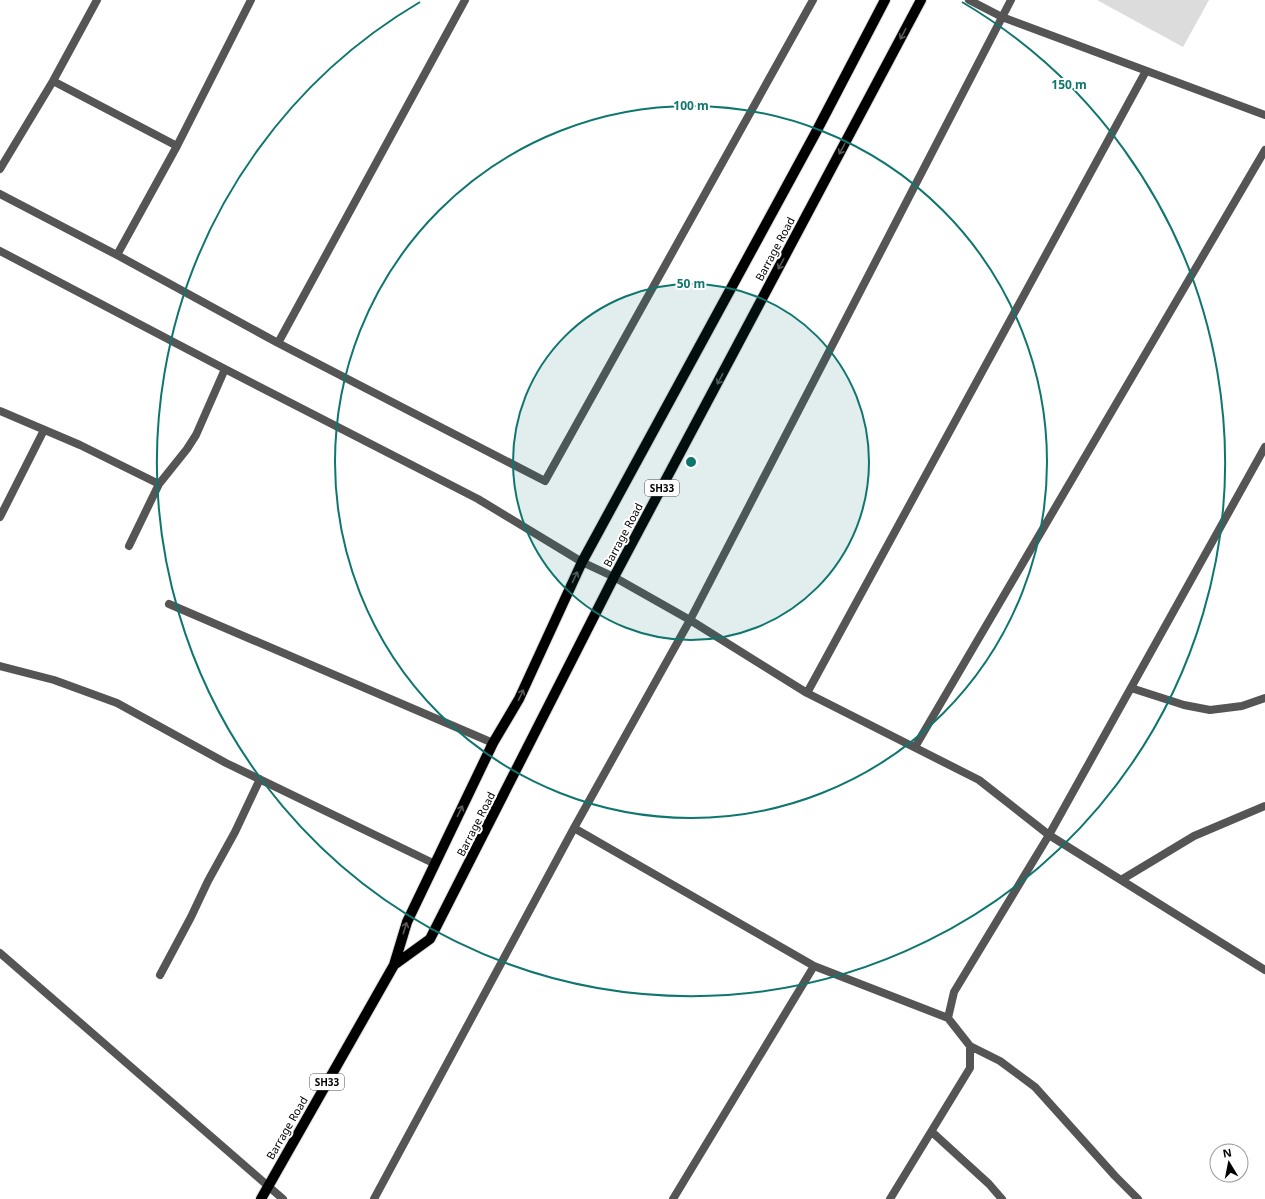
<svg xmlns="http://www.w3.org/2000/svg" width="1265" height="1199" font-family="'Noto Sans',sans-serif">
	<style>
		.green { fill: #dcdcdc }
		.lines { fill: none; stroke-linecap: round; stroke-linejoin: round }
		.primary-casing { stroke: #dbdbdb; stroke-width: 12 }
		.street { stroke: #555; stroke-width: 8 }
		.primary { stroke: #000; stroke-width: 10 }
		.oneway { stroke: #595959 }
		.ring { fill: none; stroke: #0f766e; stroke-width: 2 }
		.labels { text-anchor: middle; stroke-width: 4; stroke-linejoin: round; paint-order: stroke }
		.shield { fill: #fff; stroke: #4c4c4c; stroke-width: 1 }
		.shield-label { font-size: 10px; font-weight: bold; fill: #000 }
		.street-label { font-size: 11px; fill: #000; stroke: #fff }
		.centre { fill: #0f766e; stroke: #fff; stroke-width: 2 }
		.ring-label { font-size: 12px; text-anchor: middle; font-weight: bold; fill: #0f766e; stroke: #fff; stroke-width: 4; stroke-linejoin: round; paint-order: stroke }
	</style>
	<rect width="100%" height="100%" fill="#fff"/>
	<!-- green -->
	<path class="green" d="M1097,0H1209L1183,47Z"/>
	<g class="lines">
		<!-- primary casing -->
		<g class="primary-casing">
			<path id="primary" d="M394,965L430,939L614,577L921,0
				M261,1199L394,965L407,922L493,743L519,699L582,562L815,134L885,0"/>
		</g>
		<!-- street -->
		<path class="street" d="M969,0L1002,17L1265,115
			M53,81L177,146
			M0,169L53,81L97,0
			M0,194L117,255L278,343L545,481L813,0
			M0,251L225,369L478,499L582,562L614,577L690,620L807,693L979,780L1049,835L1265,970
			M117,255L177,146L251,0
			M278,343L465,0
			M0,411L80,445L159,484
			M0,517L44,430
			M129,546L159,484L187,449L196,435L225,369
			M169,604L493,743
			M0,666L54,680L117,703L226,763L435,864
			M1131,688L1184,705L1210,710L1242,706L1265,698
			M807,693L1146,71
			M915,747L1265,150
			M574,828L814,966L948,1018
			M1121,880L1194,836L1265,806
			M0,953L283,1199
			M160,975L191,917L208,881L235,832L260,779
			M970,1046L1000,1061L1035,1087L1115,1176L1138,1199
			M932,1132L989,1184L1002,1199
			M374,1199L574,828L690,620L1011,0
			M673,1199L814,966
			M890,1199L970,1068V1046L948,1018L954,992L1049,835L1265,447"/>
		<!-- primary -->
		<use href="#primary" class="primary"/>
	</g>
	<!-- one-way arrows -->
	<defs><path id="oneway-shaft" d="M-6 0H5M1.5-3L5.5 0L1.5 3" fill="none" stroke-width="1.6" stroke-linecap="round" stroke-linejoin="round"/></defs>
	<g class="oneway">
		<use href="#oneway-shaft" transform="translate(903 34) rotate(118)"/>
		<use href="#oneway-shaft" transform="translate(842 149) rotate(118)"/>
		<use href="#oneway-shaft" transform="translate(781 264) rotate(118)"/>
		<use href="#oneway-shaft" transform="translate(720 379) rotate(118)"/>
		<use href="#oneway-shaft" transform="translate(575 577) rotate(-65)"/>
		<use href="#oneway-shaft" transform="translate(521 695) rotate(-64)"/>
		<use href="#oneway-shaft" transform="translate(460 811) rotate(-64)"/>
		<use href="#oneway-shaft" transform="translate(405 928) rotate(-73)"/>
	</g>
	<!-- distance rings -->
	<circle cx="691" cy="462" r="178" fill="#0f766e" fill-opacity=".12"/>
	<g class="ring">
		<circle cx="691" cy="462" r="178"/>
		<circle cx="691" cy="462" r="356"/>
		<path d="M962 2A534 534 0 1 1 420 2"/>
	</g>
	<g class="labels">
		<!-- shield labels -->
		<g class="shield">
			<rect x="645" y="480" width="34" height="16" rx="3"/>
			<rect x="310" y="1074" width="34" height="16" rx="3"/>
		</g>
		<g class="shield-label">
			<text x="662" y="492">SH33</text>
			<text x="327" y="1086">SH33</text>
		</g>
		<!-- street labels -->
		<g class="street-label">
			<text transform="translate(775 249) rotate(-62)" y="4">Barrage Road</text>
			<text transform="translate(623 535) rotate(-62)" y="4">Barrage Road</text>
			<text transform="translate(476 824) rotate(-63)" y="4">Barrage Road</text>
			<text transform="translate(287 1128) rotate(-60)" y="4">Barrage Road</text>
		</g>
	</g>
	<circle cx="691" cy="462" r="6" class="centre"/>
	<g class="ring-label">
		<text x="1069" y="89">150 m</text>
		<text x="691" y="110">100 m</text>
		<text x="691" y="288">50 m</text>
	</g>
	<!-- north arrow -->
	<g transform="translate(1229 1163) rotate(350)"><circle r="19" fill="#ffffff" stroke="#999999"/>
	<path d="M0-3L7 15L0 10L-7 15Z" fill="#000000"/>
	<text y="-6" font-size="11" font-weight="bold" text-anchor="middle" fill="#000000">N</text>
	</g>
</svg>
